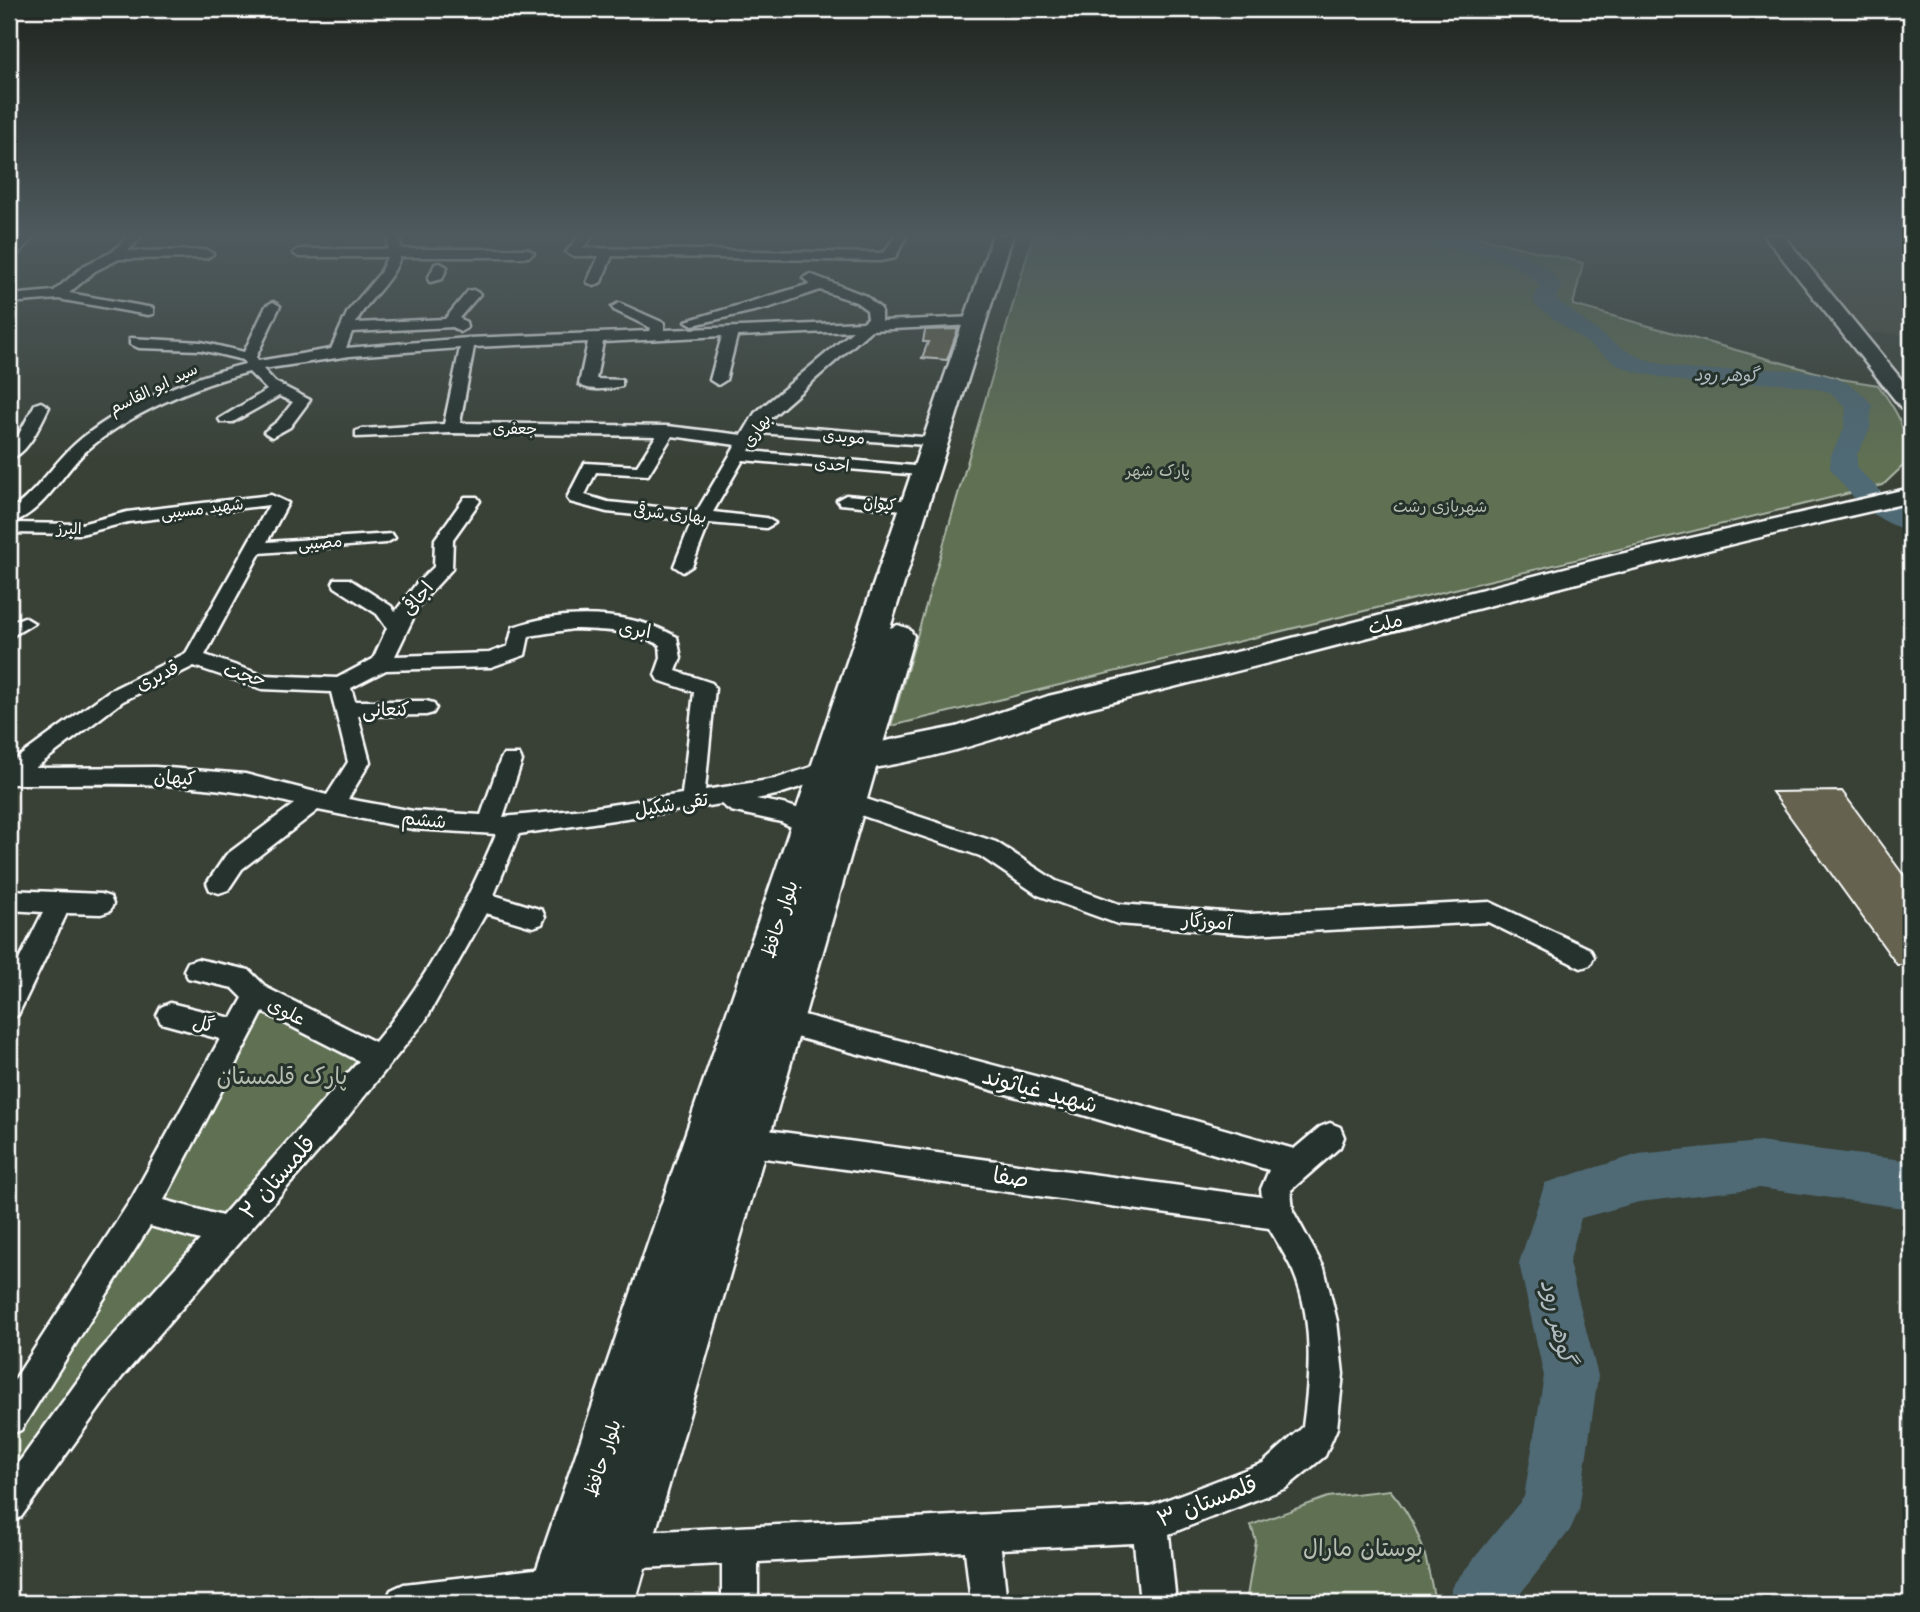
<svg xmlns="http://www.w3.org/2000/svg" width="1920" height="1612" font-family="'Shantell Sans','Playpen Sans Arabic',sans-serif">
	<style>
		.built { fill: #464b3e }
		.green { fill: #5e6f52; stroke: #aeb7a8; stroke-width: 2 }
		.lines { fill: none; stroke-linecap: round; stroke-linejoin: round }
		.river { fill: #506a75; fill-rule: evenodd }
		.building { fill: #65634f; stroke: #fff; stroke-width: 2 }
		.street-casing { stroke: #fff; stroke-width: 5 }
		.secondary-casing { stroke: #fff; stroke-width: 5 }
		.primary-casing { stroke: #fff; stroke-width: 5 }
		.street { fill: #26332d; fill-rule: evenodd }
		.secondary { fill: #26332d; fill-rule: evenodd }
		.primary { fill: #26332d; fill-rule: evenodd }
		.labels { text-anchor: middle; stroke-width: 6; stroke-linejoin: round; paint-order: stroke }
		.far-street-label { font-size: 16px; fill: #fff; stroke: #26332d }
		.far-park-label { font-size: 16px; fill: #b7beb1; stroke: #26332d }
		.far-water-label { font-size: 18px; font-style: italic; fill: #b0bcc1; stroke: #26332d }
		.street-label { font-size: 19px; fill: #fff; stroke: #26332d }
		.near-park-label { font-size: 23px; fill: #b7beb1; stroke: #26332d }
		.near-street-label { font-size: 23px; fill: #fff; stroke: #26332d }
		.near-water-label { font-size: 24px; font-style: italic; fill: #b0bcc1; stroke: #26332d }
	</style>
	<rect width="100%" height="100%" fill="#394137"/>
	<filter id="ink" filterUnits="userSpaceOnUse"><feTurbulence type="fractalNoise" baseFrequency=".0143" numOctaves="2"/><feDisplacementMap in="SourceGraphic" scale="14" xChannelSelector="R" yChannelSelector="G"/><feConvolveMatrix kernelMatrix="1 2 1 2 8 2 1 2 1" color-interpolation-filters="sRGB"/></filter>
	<g filter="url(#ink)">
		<!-- built -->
		<path class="built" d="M1782,235H1911V335L1863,332Z"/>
		<!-- green -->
		<path class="green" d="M1033,235H1471L1583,263L1573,305L1841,379L1878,385C1899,414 1908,428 1905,464L1883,485L891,726Z
			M261,1002L365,1062L111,1346L9,1484V1442L137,1232Z
			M1390,1490C1421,1526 1427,1558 1435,1603H1246L1256,1541L1251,1525L1328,1497Z"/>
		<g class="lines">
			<!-- river -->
			<path class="river" d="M1394,235C1445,235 1530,239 1562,285L1556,299C1584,319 1617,351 1651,361C1665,365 1683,369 1698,370C1750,372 1838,356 1872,405L1870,429L1857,455V468L1883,494L1911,512V531C1876,523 1850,497 1830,468L1831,455L1844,429L1846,407L1830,392L1807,387L1779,383L1696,384L1636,372L1618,365L1536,306L1533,301L1540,286C1505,248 1444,251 1397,239Z
				M1759,1142L1911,1161V1209L1759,1188L1639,1202L1581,1218L1569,1263L1598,1376L1579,1510L1570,1530L1513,1603H1446L1455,1582L1524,1497L1544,1376L1519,1263L1545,1183L1639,1154Z"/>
		</g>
		<!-- building -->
		<path class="building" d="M958,329L947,360L922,358L928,342H923L925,330Z
			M1842,791L1911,885V965H1897L1772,792Z"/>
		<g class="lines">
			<!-- street casing -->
			<g class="street-casing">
				<path id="street" d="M130,235H143L128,251L207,250L213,254L207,258L119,259L95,271L69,293L153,308V314L148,315L58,299L9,303V295L54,291L85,265L112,252Z
					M388,235H400L401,249H528L534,253L528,257H400C392,283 367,299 356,323L445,319L468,291L473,290L480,294L459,318L466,322L467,328L460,332L453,327L352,332L346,348L468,338L650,331L651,328L614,310L612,307L619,303L664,323V330L863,322L868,318L867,310L856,302L820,290L771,307L693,325L686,321L810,284L803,278L810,274L866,296L881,309V321L975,317L982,321L975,325L871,330L764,424L934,438L940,440V446L759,433L749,451L925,467L933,472L931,476L743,460L713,512L766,518L775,523L766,528L709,523L692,566L683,572L674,566L692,521L607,512L570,502L567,498L585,463L637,466L656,436L451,433L356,437V431L362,429L444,424L460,348L350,356L263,369L275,382L310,400L290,427L272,437L264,432L278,421L293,402L279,396L233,422H221L219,419L267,390L249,372C196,385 126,415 85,452C61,475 44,512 11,523L81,524L127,512L271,495L288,503L267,542L392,534L395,538L386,543L260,553L205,655L263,675L337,678L373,659L387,628L377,614L335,587L333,583L335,579H349L391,606L395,612L416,584L434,567L435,539L465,497H477L480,501L453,539L452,569L420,604L395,656L489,653L508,646L513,627C562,609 632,611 677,637L681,658L676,671L712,683L715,688L705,790L775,779L829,761L837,763L840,769L837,775L776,795L756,799C776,803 810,806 821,826L817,832L809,835L781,822L731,811L721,804L519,834L494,895L542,910L545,917L542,924L533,927L486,913L425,1021L342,1124L122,1377L21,1517L9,1523V1476L98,1353L200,1240L150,1226L21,1430L9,1435V1388L132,1198L220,1039L161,1023L157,1015L161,1007L170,1003L232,1018L243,998L233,988L188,978L184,970L188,962L197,959L249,970L267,988L375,1042C428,979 464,909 496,834L413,829L318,810L242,869L228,890L219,893L210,890L207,883L226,855L294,804C198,778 107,785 9,784V764L109,691L186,653L269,505L128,522L81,534L9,533V511C36,494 51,466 74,445C117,406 189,378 245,364L243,360L201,350L139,348L130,344V338L201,342L244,352L266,306L273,302L280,306L256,357L258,361L331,349L348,311L380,273L387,257H299L293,253L299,249H388ZM853,331L755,413L742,435L667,426L460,423L474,347L588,342L579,384C589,392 610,389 622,386V380L596,379L603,342L722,336L710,380L718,385L726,380L737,336ZM672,436L736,445L697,511L608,502L585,495L596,472L648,475ZM573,629C602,630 634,630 660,645L661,658L655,675L658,680L694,692L682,794L584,809L503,817L522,761L519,755H503L500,761L481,815L413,811L348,799L370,762L358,716L426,715L433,713L436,708L433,703L426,701H355L351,688L386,670L491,667L525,655L529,636ZM194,666L262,689L331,692L348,762L327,795L245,774L155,767L35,768L123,701ZM263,1012L359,1061L222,1216L164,1200Z
					M581,235H594L583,248L880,253L885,252L895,235H907L895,258L880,261L612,256L601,282L594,286L587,282L599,256H572L566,252Z
					M440,263L447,267L442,279L430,282L428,279L435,264Z
					M41,402L49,407C40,424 29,454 9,459V445L19,434L35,404Z
					M846,495L914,501L923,506L914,511L840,504L837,500Z
					M24,617L34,623L9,638V623Z
					M848,793L996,842L1056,881L1119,904L1249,914L1490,902L1590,949L1594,957L1590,965L1581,968L1488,922L1249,934L1118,924L1038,895L980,856L840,808L837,802L840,796Z
					M9,890L101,894L110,897L113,904L110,911L101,914L67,913L18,1015L9,1019V980L43,912L9,910Z
					M781,1009L1080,1088L1294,1149L1320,1127L1330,1123L1340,1127L1344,1137L1340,1147L1291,1190L1293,1211L1324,1268L1337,1321L1343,1374L1337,1428L1325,1456L1286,1488L1169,1534L1176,1603H1140L1134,1543L1001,1549L1007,1603H971L965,1551L758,1562V1603H722V1564L621,1569L608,1564L603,1551L608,1538L621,1533L1150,1506L1263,1463L1303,1427C1310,1376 1314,1319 1293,1271C1286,1256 1277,1242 1269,1228L744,1155L734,1151L730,1141L734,1131L744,1127L1262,1197L1261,1189L1269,1170L1080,1114L781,1033L772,1029L768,1021L772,1013Z
					M561,1566L574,1571L579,1584L574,1597L561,1602L385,1603L391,1590L404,1584Z"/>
			</g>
			<!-- secondary casing -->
			<g class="secondary-casing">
				<path id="secondary" d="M16,235H36L16,256L9,258V242Z
					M1764,235H1783L1911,391V412L1903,410Z
					M1911,488V502C1636,563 1366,641 1092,707C1058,715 1027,728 994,739C950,753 906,763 861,770L850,766L845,758L850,750L861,746L956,727L1048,696L1249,649L1612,556Z"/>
			</g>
			<!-- primary casing -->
			<g class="primary-casing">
				<path id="primary" d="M993,235H1013L890,628L898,625L909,629L914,636L635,1603H525Z"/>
			</g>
			<!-- street -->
			<use href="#street" class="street"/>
			<!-- secondary -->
			<use href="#secondary" class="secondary"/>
			<!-- primary -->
			<use href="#primary" class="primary"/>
		</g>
	</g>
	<!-- sky -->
	<linearGradient id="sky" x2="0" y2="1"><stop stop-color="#1f241e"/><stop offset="0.51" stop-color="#4e5a5e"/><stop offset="1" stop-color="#4e5a5e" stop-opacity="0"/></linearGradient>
	<rect width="1920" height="461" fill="url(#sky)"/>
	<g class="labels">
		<!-- far-street labels -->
		<g class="far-street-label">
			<text transform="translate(153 388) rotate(-26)" y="6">سید ابو القاسم</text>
			<text x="515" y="434">جعفری</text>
			<text transform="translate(756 430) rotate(-54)" y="6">بهاری</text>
			<text transform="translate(844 436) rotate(5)" y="6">مویدی</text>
			<text transform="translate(832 464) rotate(5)" y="6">احدی</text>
			<text transform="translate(880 503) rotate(5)" y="6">کیوان</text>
			<text transform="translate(202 508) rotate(-7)" y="6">شهید مسیبی</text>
			<text transform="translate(670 513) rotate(6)" y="6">بهاری شرقی</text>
			<text x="69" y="534">البرز</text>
			<text transform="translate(320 542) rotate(-4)" y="6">مصیبی</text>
		</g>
		<!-- far-park labels -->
		<g class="far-park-label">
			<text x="1158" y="476">پارک شهر</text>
			<text x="1440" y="512">شهربازی رشت</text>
		</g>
		<!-- far-water labels -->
		<g class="far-water-label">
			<text transform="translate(1726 375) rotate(1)" y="6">گوهر رود</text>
		</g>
		<!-- street labels -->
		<g class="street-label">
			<text transform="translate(417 598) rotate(-51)" y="7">اجاقی</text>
			<text transform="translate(1385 623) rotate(-15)" y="7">ملت</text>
			<text transform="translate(635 629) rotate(8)" y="7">ابری</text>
			<text transform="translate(245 674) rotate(16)" y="7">حجت</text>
			<text transform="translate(157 675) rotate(-26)" y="7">قدیری</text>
			<text transform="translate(386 709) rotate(-1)" y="7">کنعانی</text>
			<text transform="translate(175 777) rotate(3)" y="7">کیهان</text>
			<text transform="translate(671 804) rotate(-9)" y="7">تقی شکیل</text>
			<text transform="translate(424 819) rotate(6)" y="7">ششم</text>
			<text transform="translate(779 919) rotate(-72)" y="7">بلوار حافظ</text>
			<text transform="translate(1207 921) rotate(4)" y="7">آموزگار</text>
			<text transform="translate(287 1011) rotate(27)" y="7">علوی</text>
			<text transform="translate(204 1023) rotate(14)" y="7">گل</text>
			<text transform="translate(602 1458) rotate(-72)" y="7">بلوار حافظ</text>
		</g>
		<!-- near-park labels -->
		<g class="near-park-label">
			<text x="282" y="1084">پارک قلمستان</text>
			<text x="1363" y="1556">بوستان مارال</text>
		</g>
		<!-- near-street labels -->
		<g class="near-street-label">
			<text transform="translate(1040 1090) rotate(15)" y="8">شهید غیاثوند</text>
			<text transform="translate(277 1177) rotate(-49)" y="8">قلمستان ۲</text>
			<text transform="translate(1011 1177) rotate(8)" y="8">صفا</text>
			<text transform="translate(1207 1501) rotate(-21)" y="8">قلمستان ۳</text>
		</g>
		<!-- near-water labels -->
		<g class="near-water-label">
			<text transform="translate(1558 1321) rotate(77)" y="8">گوهر رود</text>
		</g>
	</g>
	<!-- margin -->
	<rect width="1920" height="1612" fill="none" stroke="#26332d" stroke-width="35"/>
	<rect x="18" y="18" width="1885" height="1577" fill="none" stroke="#fff" stroke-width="2.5" filter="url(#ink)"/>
</svg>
